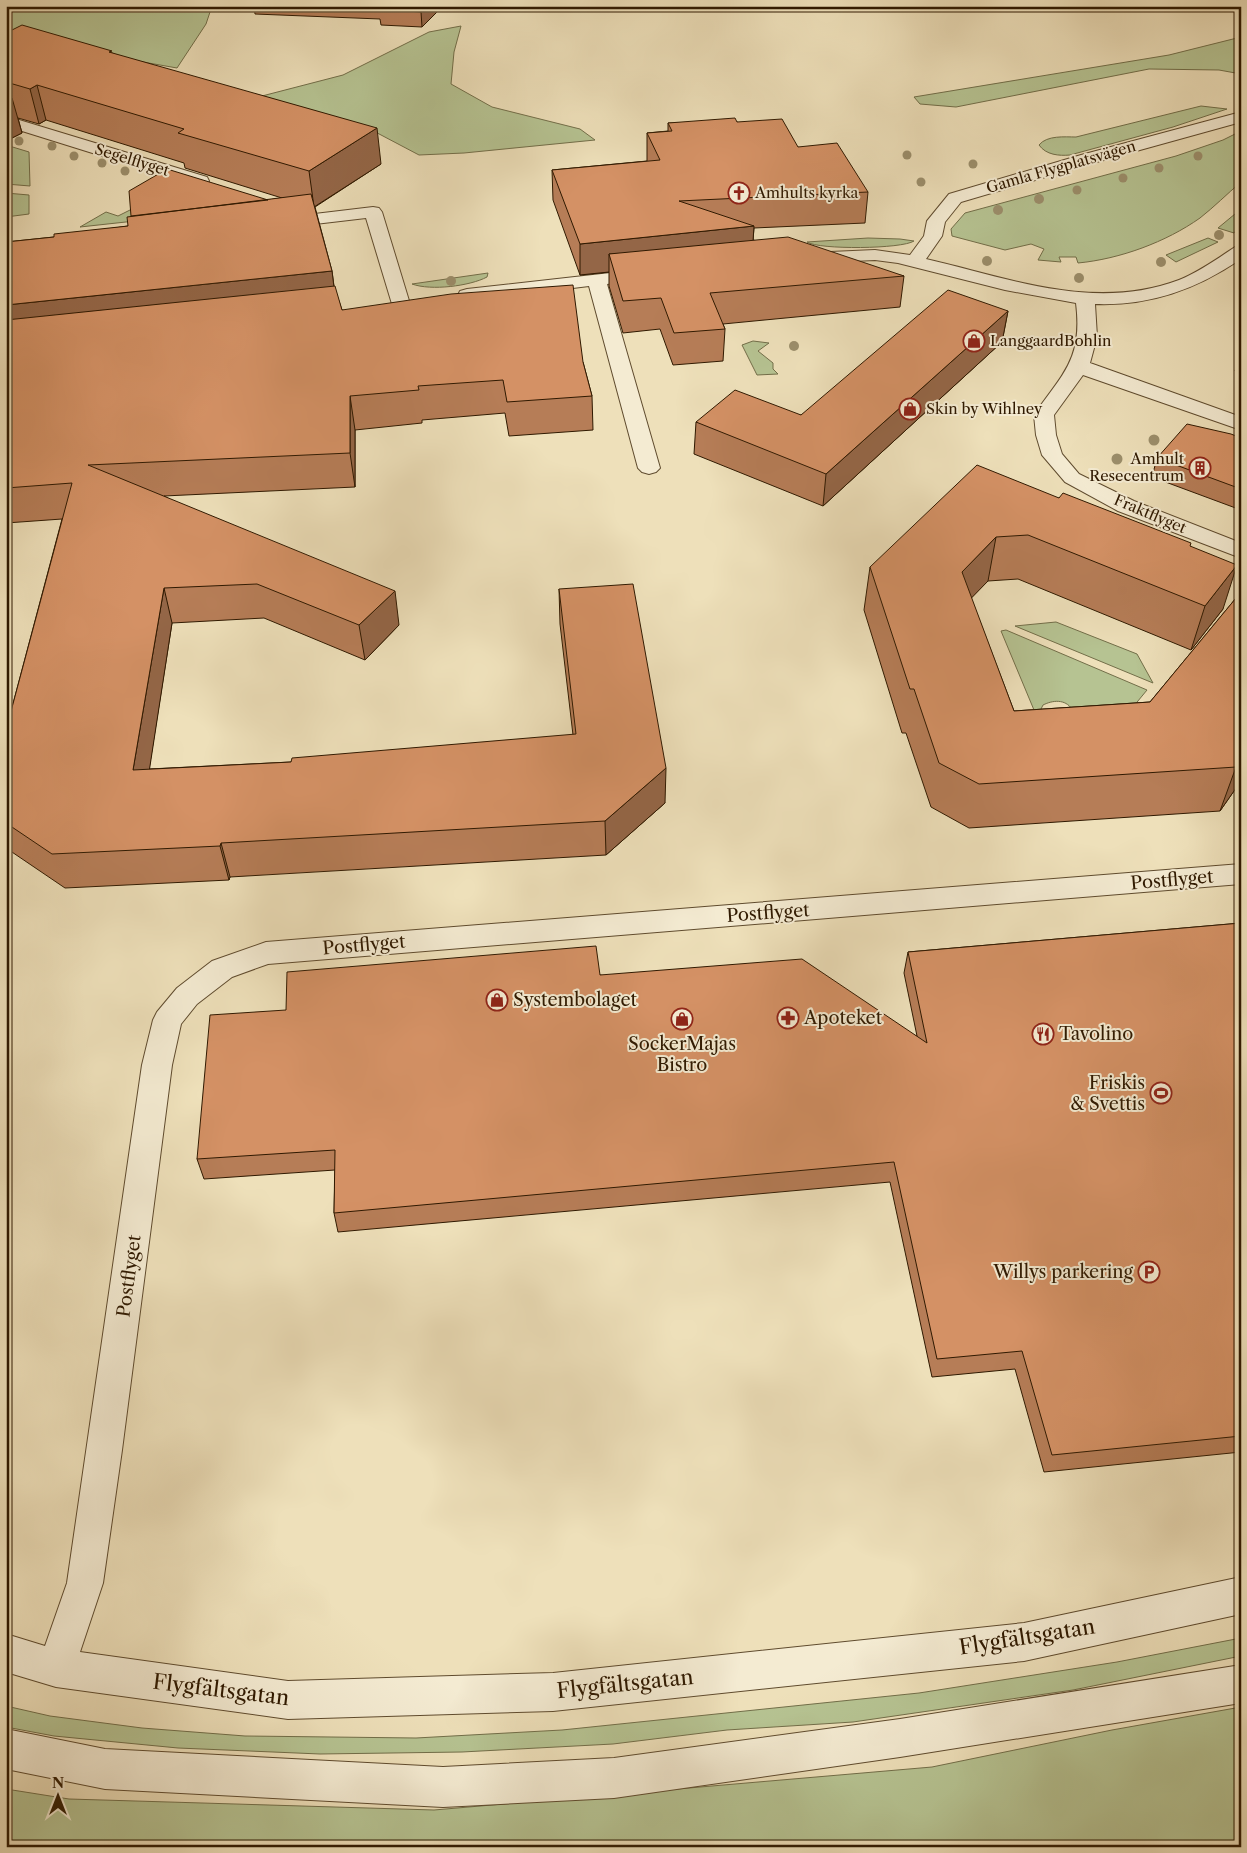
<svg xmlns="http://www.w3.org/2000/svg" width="1247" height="1853" font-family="'Libre Caslon Text',serif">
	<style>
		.green { fill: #b6c392; stroke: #726e49 }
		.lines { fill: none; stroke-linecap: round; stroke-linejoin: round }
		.minor-casing { stroke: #5f4b2e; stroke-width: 2 }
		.minor { fill: #f4ebd2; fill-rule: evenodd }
		.tree { fill: #9c8f6c }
		.wall { fill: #b67d57; stroke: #2f1900 }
		.shaded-wall { fill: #946647; stroke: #2f1900 }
		.building { fill: #d49165; stroke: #2f1900 }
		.labels { text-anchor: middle; stroke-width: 4; stroke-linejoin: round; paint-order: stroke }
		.far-street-label { font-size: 15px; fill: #2f1900; stroke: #f4ebd2 }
		.far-poi-label { font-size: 15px; fill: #2f1900; stroke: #f4ebd2; text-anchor: start }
		.street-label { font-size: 18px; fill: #2f1900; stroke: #f4ebd2 }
		.poi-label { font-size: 18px; fill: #2f1900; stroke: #f4ebd2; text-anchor: start }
		.near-street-label { font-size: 21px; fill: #2f1900; stroke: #f4ebd2 }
	</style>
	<rect width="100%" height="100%" fill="#eee0ba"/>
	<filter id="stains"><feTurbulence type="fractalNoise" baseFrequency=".004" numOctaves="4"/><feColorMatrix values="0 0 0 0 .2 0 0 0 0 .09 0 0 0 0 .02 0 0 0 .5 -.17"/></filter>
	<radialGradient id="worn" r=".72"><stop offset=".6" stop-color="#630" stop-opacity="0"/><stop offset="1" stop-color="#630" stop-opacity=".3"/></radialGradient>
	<!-- green -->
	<path class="green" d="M6,6H212L206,24L177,68L35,43L6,47Z
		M461,26L454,52L451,84L492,107L580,129L595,140L464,153L419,155L364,126L262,96L343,75L429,32Z
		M1241,37V74L1219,70L1149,69L956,107L920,104L914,97L1169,55Z
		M1201,106L1227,109L1173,127L1070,155C1059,156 1046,155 1039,145C1047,135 1065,137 1076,137Z
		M1241,131V182C1227,194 1214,207 1200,218C1166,242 1120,259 1078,263L1076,257H1059L1061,262L1038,260L1044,249L1031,244L1005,250L952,236L951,229L965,213L1176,156L1223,140Z
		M6,145L29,152L30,186L6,184Z
		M6,193L29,195V214L6,217Z
		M144,203L199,214L80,227L106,212L118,216Z
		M1241,209V224L1234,233L1218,228Z
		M868,238L900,239L914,241C902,249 819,250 807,242Z
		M1208,238L1218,242L1176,262L1166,255Z
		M488,273L487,277C470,286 431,291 412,284Z
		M753,341L769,343L758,351L773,363V369L778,374L757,375L742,345Z
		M1056,622L1137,654L1153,683L1015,626Z
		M1006,630L1147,690L1119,724L1072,709C1065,699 1053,700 1043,705L1040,711L1039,722L1001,631Z
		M1241,1638V1656L1073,1690L853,1722L727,1730L613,1744L462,1752L320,1754L178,1748L54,1736L6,1727V1706L50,1716L142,1728L245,1736L416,1738L562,1730L919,1693L1117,1662Z
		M1241,1707V1847H6V1789L69,1799L434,1810L932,1767L1112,1730Z"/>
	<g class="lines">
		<!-- minor casing -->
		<g class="minor-casing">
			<path id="minor" d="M1241,112V122L1093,163L961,202L945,222L942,236L926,259C1009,278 1094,312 1179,280C1199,272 1217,259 1235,247L1241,246V259C1195,290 1150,306 1095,304L1097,337L1090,363L1241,417V430L1083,375L1054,415L1056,435L1062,454L1079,474L1134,501L1241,543V558L1118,511L1065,482L1042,455L1036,435L1034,415C1063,373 1083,359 1076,303L1005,290L898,263L875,260L808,263L802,262L799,258L802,254L808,253L875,250L910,255L924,236L927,221L949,194L1081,155Z
				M6,116L207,177L209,181L207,185H195L6,126Z
				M373,207L379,208L382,212L410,304L408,308L401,310L394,308L392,304L366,218L281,228L275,227L272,223L275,219L281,218Z
				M646,269L652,270L655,274L652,278L607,284L660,468L656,472L649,474L642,472L638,468L589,286L467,301L460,299L458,295L460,291L467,289Z
				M1241,864V884L268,964L232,977L197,1004L181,1024L172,1065L122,1450L103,1583L80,1652L288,1681L553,1673L1024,1623L1241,1577V1614L1024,1661L553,1711L288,1719L56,1687L6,1672V1634L45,1646L67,1583L142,1065L153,1020L157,1012L177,988L212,961L266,942Z
				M1241,1665V1703L900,1757L614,1798L443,1807L105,1789L6,1769V1729L105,1749L443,1767L614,1758L900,1719Z"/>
		</g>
		<!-- minor -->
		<use href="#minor" class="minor"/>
	</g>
	<!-- trees -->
	<g class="tree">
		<circle cx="19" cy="141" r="4.5"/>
		<circle cx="52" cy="146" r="4.5"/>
		<circle cx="907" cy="155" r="4.5"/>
		<circle cx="74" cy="156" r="4.5"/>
		<circle cx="1198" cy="156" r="4.5"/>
		<circle cx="102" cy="163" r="4.5"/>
		<circle cx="973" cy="164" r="4.5"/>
		<circle cx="1159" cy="168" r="4.5"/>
		<circle cx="125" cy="171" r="4.5"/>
		<circle cx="1123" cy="178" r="4.5"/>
		<circle cx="921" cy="182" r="4.5"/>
		<circle cx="1077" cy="190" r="4.5"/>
		<circle cx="1039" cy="199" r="5"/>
		<circle cx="998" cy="210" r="5"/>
		<circle cx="1219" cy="235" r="5"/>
		<circle cx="987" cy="261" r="5"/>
		<circle cx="1161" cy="262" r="5"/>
		<circle cx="1079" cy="278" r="5"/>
		<circle cx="451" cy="281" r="5"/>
		<circle cx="794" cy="346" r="5"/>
		<circle cx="1154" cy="440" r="5.5"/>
		<circle cx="1117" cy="459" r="5.5"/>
	</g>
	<!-- wall -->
	<path class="wall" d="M254,6H443L422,27L381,25L380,19L255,14Z
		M6,33L112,53L381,164L315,207L332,271L334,286L342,310L583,362L592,396L593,430L509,436L505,413L422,420V423L355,430V487L164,496L399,625L365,660L264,618L172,623L149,769L291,762L573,735L560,624L559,589L665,803L606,855L230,877L229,880L65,888L6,848V730L62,519L6,523V242L54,237L128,226L268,200L282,198L185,168L184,163L46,120L39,124L18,118L22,133L6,141Z
		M737,122L798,147L868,192L865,223L754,228L753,240L904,276L900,307L723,324L725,329L723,361L673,365L660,329L623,333L609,286V272L580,275L553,200L552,170L647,161V133L668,131V123Z
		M1008,311L1002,342L823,506L694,454L696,422L801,415Z
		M1241,352V372L1235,371Z
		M1241,438V510L1152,477L1157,458Z
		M1059,498L1190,546L1223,609L1191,650L1018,579L988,581L971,598L1014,711L1150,702L1241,592V781L1220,811L969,828L931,807L906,733H902L864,610L870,567Z
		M1241,923V1452L1044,1472L1015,1369L932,1377L890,1182L338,1232L334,1213L335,1170L204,1179L197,1159L286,1010L600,975L917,1036L904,973L908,952Z"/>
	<!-- shaded-wall -->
	<path class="shaded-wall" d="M426,6H443L422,27L421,12Z
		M37,85L46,120L39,124L30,89Z
		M12,98L22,133L6,141V101Z
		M377,128L381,164L314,207L309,171Z
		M754,226L752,257L609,254V272L580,275V244Z
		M332,271L336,304L6,339V305Z
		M1008,311L1002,342L823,506L826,474Z
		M350,396L355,430V487L350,453Z
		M996,537L988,581L954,616L962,572Z
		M1237,565L1223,609L1191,650L1205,606Z
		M164,588L172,623L144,805L133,770Z
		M395,591L399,625L365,660L359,625Z
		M1241,761V781L1220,811L1236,767Z
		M666,768L665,803L606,855L605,821Z
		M221,843L230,877L229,880L220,846Z
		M6,1024L11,1034L6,1054Z"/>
	<!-- building -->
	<path class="building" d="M380,6H426L421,12L379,9Z
		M22,25L112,51L109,52L377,128L309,171L178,133L184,129L37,85L30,89L6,82V33Z
		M6,96L12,98L6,101Z
		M735,118L737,122L782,119L798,147L837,143L868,192L679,201L754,226L580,244L552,170L660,160L647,133L672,131L668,123Z
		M167,169L268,200L131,216L129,191Z
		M311,194L332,271L6,305V242L54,237V234L128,226L127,217Z
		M788,237L904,276L710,293L725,329L674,333L661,298L623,301L609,254Z
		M573,285L583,362L592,396L507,402L503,380L418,386L419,390L350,396V453L88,465L395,591L359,625L257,584L164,588L133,770L291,762L292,758L576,734L559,589L633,584L666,768L605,821L221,843L220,846L52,854L6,823V730L72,483L6,488V320L335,286L342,310L451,294Z
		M948,290L1008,311L826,474L696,422L735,390L801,415Z
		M1187,424L1231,434L1241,438V489L1157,458Z
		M977,465L1059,498L1063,493L1191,543L1190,546L1237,565L1205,606L1028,535L996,537L962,572L1014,711L1150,702L1241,592V761L1236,767L979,784L939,763L914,689H910L870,567Z
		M1241,923V1436L1052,1455L1022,1351L937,1359L894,1162L334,1213L335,1150L197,1159L210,1015L286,1010L287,972L596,946L600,975L802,959L927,1043L908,952Z"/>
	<!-- icons -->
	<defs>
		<g id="church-ring" transform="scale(1.125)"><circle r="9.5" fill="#f4ebd2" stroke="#8f2418" stroke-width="1.5"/><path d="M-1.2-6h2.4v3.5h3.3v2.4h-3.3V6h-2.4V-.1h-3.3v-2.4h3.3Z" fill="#8f2418"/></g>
		<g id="shop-ring" transform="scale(1.125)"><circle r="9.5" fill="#f4ebd2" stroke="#8f2418" stroke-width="1.5"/><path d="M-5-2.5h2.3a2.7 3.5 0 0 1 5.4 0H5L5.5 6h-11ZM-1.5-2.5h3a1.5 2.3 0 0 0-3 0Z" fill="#8f2418"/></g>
		<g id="building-ring" transform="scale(1.125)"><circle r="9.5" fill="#f4ebd2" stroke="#8f2418" stroke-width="1.5"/><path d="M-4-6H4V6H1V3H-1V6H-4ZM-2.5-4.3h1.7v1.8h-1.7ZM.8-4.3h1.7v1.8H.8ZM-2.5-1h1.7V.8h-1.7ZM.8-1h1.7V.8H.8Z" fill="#8f2418"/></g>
		<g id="pharmacy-ring" transform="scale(1.125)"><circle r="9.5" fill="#f4ebd2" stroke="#8f2418" stroke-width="1.5"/><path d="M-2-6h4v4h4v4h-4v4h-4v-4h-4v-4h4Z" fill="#8f2418"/></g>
		<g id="restaurant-ring" transform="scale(1.125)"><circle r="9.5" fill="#f4ebd2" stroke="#8f2418" stroke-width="1.5"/><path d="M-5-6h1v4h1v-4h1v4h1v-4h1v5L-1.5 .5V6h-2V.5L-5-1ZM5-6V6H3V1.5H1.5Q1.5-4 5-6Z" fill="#8f2418"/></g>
		<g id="stadium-ring" transform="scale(1.125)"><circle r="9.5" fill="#f4ebd2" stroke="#8f2418" stroke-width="1.5"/><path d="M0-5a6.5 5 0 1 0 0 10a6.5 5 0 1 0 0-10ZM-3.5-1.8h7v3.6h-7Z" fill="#8f2418"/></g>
		<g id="parking-ring" transform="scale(1.125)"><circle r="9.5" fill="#f4ebd2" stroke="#8f2418" stroke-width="1.5"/><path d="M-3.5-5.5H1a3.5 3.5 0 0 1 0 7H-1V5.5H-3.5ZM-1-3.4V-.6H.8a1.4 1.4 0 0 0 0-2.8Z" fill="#8f2418"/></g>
	</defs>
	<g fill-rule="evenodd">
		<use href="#church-ring" x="739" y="193"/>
		<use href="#shop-ring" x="974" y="341"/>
		<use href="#shop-ring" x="910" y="409"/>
		<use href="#building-ring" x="1200" y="468"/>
		<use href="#shop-ring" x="497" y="1000"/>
		<use href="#pharmacy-ring" x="788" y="1018"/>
		<use href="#shop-ring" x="682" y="1019"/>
		<use href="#restaurant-ring" x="1043" y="1034"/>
		<use href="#stadium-ring" x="1161" y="1093"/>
		<use href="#parking-ring" x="1149" y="1272"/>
	</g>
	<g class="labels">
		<!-- far-street labels -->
		<g class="far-street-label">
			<text transform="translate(132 160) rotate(17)" y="5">Segelflyget</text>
			<text transform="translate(1061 167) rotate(-16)" y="5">Gamla Flygplatsvägen</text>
			<text transform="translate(1150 514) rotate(23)" y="5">Fraktflyget</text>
		</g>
		<!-- far-poi labels -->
		<g class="far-poi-label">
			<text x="755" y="198">Amhults kyrka</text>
			<text x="990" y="346">LanggaardBohlin</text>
			<text x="926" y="414">Skin by Wihlney</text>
			<text x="1184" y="464" text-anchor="end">Amhult<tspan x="1184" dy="17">Resecentrum</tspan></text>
		</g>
		<!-- street labels -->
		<g class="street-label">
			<text transform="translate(1172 880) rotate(-5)" y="6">Postflyget</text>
			<text transform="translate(768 913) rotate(-4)" y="6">Postflyget</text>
			<text transform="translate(364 945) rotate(-5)" y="6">Postflyget</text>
			<text transform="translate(129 1276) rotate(-82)" y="6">Postflyget</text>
		</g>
		<!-- poi labels -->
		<g class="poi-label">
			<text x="513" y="1006">Systembolaget</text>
			<text x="804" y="1024">Apoteket</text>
			<text x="1059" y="1040">Tavolino</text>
			<text x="682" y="1050" text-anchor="middle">SockerMajas<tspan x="682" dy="21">Bistro</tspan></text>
			<text x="1145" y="1089" text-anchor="end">Friskis<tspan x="1145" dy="21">&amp; Svettis</tspan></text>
			<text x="1133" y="1278" text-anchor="end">Willys parkering</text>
		</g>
		<!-- near-street labels -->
		<g class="near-street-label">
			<text transform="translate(1027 1637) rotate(-9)" y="7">Flygfältsgatan</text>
			<text transform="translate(625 1684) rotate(-6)" y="7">Flygfältsgatan</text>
			<text transform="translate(221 1690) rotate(7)" y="7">Flygfältsgatan</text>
		</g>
	</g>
	<!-- margin -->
	<rect width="1247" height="1853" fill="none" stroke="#eee0ba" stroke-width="25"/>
	<rect x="8" y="8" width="1232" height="1838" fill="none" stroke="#2f1900" stroke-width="2.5"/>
	<rect x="12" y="12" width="1222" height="1828" fill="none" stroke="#2f1900"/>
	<!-- north arrow -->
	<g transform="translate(58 1796)" stroke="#f4ebd2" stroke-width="4" paint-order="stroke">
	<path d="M0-4L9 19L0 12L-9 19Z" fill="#2f1900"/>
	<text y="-8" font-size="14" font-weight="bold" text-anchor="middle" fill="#2f1900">N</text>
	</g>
	<rect width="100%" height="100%" filter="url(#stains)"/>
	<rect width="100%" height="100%" fill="url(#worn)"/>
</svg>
